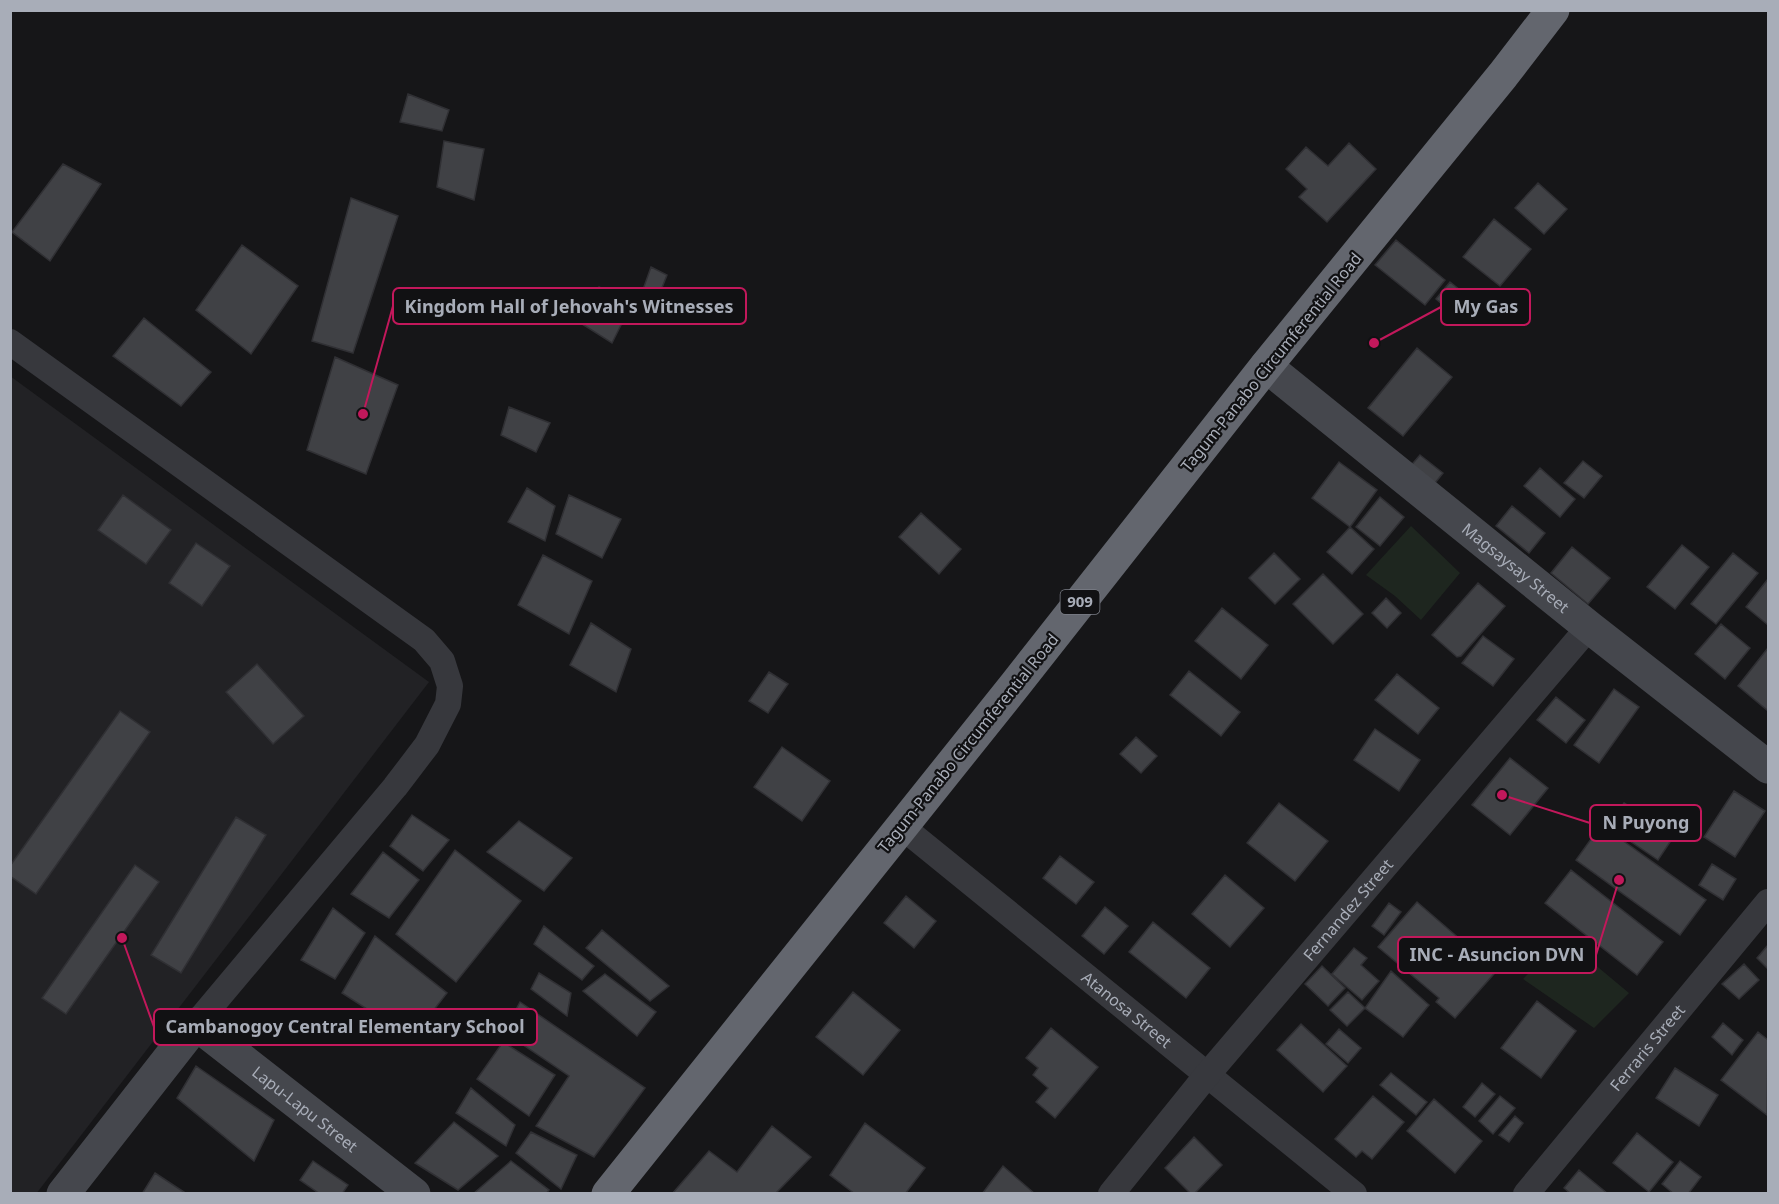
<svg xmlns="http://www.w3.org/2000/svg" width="1779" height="1204" font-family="'Noto Sans',sans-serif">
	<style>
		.built { fill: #222225 }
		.green { fill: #1e261f }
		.building { fill: #404145; stroke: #303034; stroke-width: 1.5 }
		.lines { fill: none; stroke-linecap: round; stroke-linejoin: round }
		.street { stroke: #37383d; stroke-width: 26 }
		.secondary { stroke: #45474d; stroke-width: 33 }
		.highway { stroke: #63666e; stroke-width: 33 }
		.labels { text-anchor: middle; stroke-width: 4.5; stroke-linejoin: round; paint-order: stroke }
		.shield { fill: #111113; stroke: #7b7e86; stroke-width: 1.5 }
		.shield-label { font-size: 15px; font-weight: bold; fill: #a8adb8 }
		.street-label { font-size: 16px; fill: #a8adb8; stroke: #111113 }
		.leader { fill: none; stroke: #c2185b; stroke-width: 2 }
		.callout-dot { fill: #c2185b; stroke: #111113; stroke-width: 2 }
		.callout { fill: #111113; stroke: #c2185b; stroke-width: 2 }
		.callout-label { font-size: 18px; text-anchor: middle; font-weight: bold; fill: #a8adb8 }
	</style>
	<rect width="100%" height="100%" fill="#161618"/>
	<!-- built -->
	<path class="built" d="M10,376L429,682L36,1194L10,1193Z"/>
	<!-- green -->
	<path class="green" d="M1411,526L1460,573L1421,620L1395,596L1366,575Z
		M1563,938L1629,993L1594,1028L1523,979Z"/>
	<!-- building -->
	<path class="building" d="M408,94L449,110L442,131L400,122Z
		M444,141L484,149L474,200L437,187Z
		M1349,143L1376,169L1327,222L1299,197L1307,189L1286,169L1306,147L1328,166Z
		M63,164L101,184L50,261L12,232Z
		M1538,183L1567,209L1544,234L1515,208Z
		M351,198L398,216L353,353L312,341Z
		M1494,219L1531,249L1500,286L1463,257Z
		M1396,240L1445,280L1425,305L1375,265Z
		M242,245L298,286L251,354L196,310Z
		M651,267L667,275L655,305L640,298Z
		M1450,282L1470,298L1456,316L1436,299Z
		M599,287L632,303L612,343L582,324Z
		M144,318L211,372L181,406L113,356Z
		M1417,348L1452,377L1403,436L1368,408Z
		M335,357L398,385L366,474L307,450Z
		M509,407L550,423L536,452L501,435Z
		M1420,455L1443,473L1431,488L1408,469Z
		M1583,461L1602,476L1584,498L1564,483Z
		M1339,462L1377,490L1350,527L1312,498Z
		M1540,468L1575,499L1560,517L1524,486Z
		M527,488L555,506L545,541L508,522Z
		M123,495L171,530L146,564L98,530Z
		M569,495L621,519L602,558L556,534Z
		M1380,497L1404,517L1380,546L1356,527Z
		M1512,506L1545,533L1529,553L1496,526Z
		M921,513L961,549L939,574L899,537Z
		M1350,527L1374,549L1352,574L1327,552Z
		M196,543L230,566L202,606L169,583Z
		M1682,545L1709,567L1675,609L1647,587Z
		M1572,547L1610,578L1588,604L1551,573Z
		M1274,553L1300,579L1275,604L1249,578Z
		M1733,553L1758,573L1716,624L1691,604Z
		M543,555L592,581L569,634L518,605Z
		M1323,574L1363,614L1333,644L1293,604Z
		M1768,579V625L1746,607Z
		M1478,583L1505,606L1461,656L1457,657L1432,635Z
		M1386,598L1401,613L1387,628L1372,613Z
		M1222,608L1268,645L1241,679L1195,641Z
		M591,623L631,649L616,692L570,665Z
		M1721,624L1750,648L1725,679L1695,654Z
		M1483,636L1514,659L1493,686L1462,663Z
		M1768,648V708L1767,710L1738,686Z
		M257,664L304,716L273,744L226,692Z
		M1189,671L1240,712L1221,736L1170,695Z
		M769,672L788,684L768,713L749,701Z
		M1397,674L1439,708L1418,734L1375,700Z
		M1614,689L1639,707L1599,763L1574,745Z
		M1556,697L1585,720L1566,743L1537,720Z
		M120,711L150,732L36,894L10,876V866Z
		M1375,729L1420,760L1399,791L1354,760Z
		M1136,737L1157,756L1141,773L1120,754Z
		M782,747L830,781L802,821L754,787Z
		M1510,758L1548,788L1510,835L1472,805Z
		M1734,791L1765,811L1735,857L1704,837Z
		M1279,803L1328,841L1295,881L1247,843Z
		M1624,803L1674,836L1658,860L1608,826Z
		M412,815L449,840L423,871L390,846Z
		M236,817L266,835L181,973L151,955Z
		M519,821L572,858L544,891L487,852Z
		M1601,825L1706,900L1680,935L1576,860Z
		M455,850L521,901L456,982L396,934Z
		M383,852L419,880L389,918L351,894Z
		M1060,856L1094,882L1076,904L1043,878Z
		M1712,864L1736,879L1723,900L1699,885Z
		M135,865L159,882L66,1014L42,998Z
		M1571,870L1663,942L1637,975L1545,903Z
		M1225,875L1264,908L1230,947L1192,914Z
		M906,896L936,921L914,948L884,923Z
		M1417,902L1476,953L1479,949L1500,967L1455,1018L1436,1002L1439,998L1378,947Z
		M1389,903L1401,912L1384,935L1372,926Z
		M1105,907L1128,926L1104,954L1082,936Z
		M333,908L365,933L335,979L301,960Z
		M1153,922L1210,968L1186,998L1129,952Z
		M544,926L594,966L582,980L534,944Z
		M602,930L669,986L650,1001L586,948Z
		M375,936L447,993L412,1038L342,993Z
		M1768,945V969L1757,958Z
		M1354,948L1367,958L1361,965L1379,981L1362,1000L1332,974Z
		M1744,964L1759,980L1739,999L1722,984Z
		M1322,966L1345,988L1328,1006L1305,984Z
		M1391,971L1429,1005L1403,1037L1365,1008Z
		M539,973L571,993L567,1016L531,989Z
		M605,974L656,1012L637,1036L583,991Z
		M853,992L900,1030L863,1075L816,1037Z
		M1348,992L1365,1008L1347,1026L1330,1010Z
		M1537,1001L1576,1031L1541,1078L1501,1048Z
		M520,1002L645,1088L594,1157L536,1126L569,1076L504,1032Z
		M1723,1023L1743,1040L1732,1055L1712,1037Z
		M1301,1024L1347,1066L1323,1092L1277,1050Z
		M1051,1028L1098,1067L1055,1118L1036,1102L1048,1088L1033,1075L1038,1068L1026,1058Z
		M1339,1029L1361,1048L1348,1063L1326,1044Z
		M1758,1032L1768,1040L1767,1115L1721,1080Z
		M503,1042L555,1075L529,1116L477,1079Z
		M196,1066L274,1120L254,1161L177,1098Z
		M1675,1068L1718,1095L1699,1126L1656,1098Z
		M1391,1073L1427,1102L1416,1115L1380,1085Z
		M1482,1083L1495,1094L1475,1117L1463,1107Z
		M471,1088L515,1125L506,1146L456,1113Z
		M1373,1096L1404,1122L1372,1159L1362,1151L1356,1157L1335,1139Z
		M1500,1096L1515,1108L1493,1134L1479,1121Z
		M1434,1099L1482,1141L1455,1173L1407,1131Z
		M1515,1116L1523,1123L1509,1142L1499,1135Z
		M454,1122L498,1156L458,1190L415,1163Z
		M865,1123L925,1168L905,1194H855L830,1175Z
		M772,1126L811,1157L775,1194H672L709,1151L737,1172Z
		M531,1132L577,1155L561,1189L516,1153Z
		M1637,1133L1673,1162L1649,1192L1613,1163Z
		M1194,1137L1222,1165L1194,1194H1191L1165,1168Z
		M313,1161L348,1185L342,1194H320L300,1180Z
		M511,1161L549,1190L546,1194H473Z
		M1680,1161L1701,1177L1688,1194H1674L1662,1184Z
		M1003,1166L1035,1194H982Z
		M1579,1170L1608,1194H1571L1564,1188Z
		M155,1173L187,1194H142Z"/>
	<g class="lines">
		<!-- street -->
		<g class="street">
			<path d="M10,342L424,640L442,661L450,686L448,704L427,745L395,787L196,1024"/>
			<path id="s1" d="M901,826L1354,1194"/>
			<path id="s2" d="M1111,1194L1207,1075L1589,627"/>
			<path id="s3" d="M1526,1194L1768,902"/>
		</g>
		<!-- secondary -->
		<g class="secondary">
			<path id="s4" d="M1266,366L1589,627L1768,767"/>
			<path id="s5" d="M63,1194L196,1024L414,1194"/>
		</g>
		<!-- highway -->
		<path class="highway" d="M608,1194L1015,685L1266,366L1503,75L1553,10"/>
	</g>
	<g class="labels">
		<!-- shield labels -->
		<rect class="shield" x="1060.5" y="590" width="39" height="24" rx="4.5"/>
		<g class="shield-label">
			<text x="1080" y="607">909</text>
		</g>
		<!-- street labels -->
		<g class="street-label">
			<text transform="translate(1271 362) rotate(-51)" y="6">Tagum-Panabo Circumferential Road</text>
			<text dy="6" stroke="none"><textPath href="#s4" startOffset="321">Magsaysay Street</textPath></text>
			<text transform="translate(968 743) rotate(-51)" y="6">Tagum-Panabo Circumferential Road</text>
			<text dy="6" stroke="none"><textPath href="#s2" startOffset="370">Fernandez Street</textPath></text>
			<text dy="6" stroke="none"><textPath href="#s1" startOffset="291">Atanosa Street</textPath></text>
			<text dy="6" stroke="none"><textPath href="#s3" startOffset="190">Ferraris Street</textPath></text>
			<text dy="6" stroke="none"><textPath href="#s5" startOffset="354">Lapu-Lapu Street</textPath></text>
		</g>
	</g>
	<!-- callouts -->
	<path class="leader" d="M363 414L393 306M1374 343L1441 307M1502 795L1590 823M1619 880L1596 955M122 938L154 1027"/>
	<g class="callout-dot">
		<circle cx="363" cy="414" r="6"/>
		<circle cx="1374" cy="343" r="6"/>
		<circle cx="1502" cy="795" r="6"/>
		<circle cx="1619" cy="880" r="6"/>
		<circle cx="122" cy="938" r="6"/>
	</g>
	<g class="callout">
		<rect x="393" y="288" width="353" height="36" rx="6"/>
		<rect x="1441" y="289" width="89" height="36" rx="6"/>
		<rect x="1590" y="805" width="111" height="36" rx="6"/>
		<rect x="1398" y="937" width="198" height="36" rx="6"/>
		<rect x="154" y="1009" width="383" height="36" rx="6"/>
	</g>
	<g class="callout-label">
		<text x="569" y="313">Kingdom Hall of Jehovah's Witnesses</text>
		<text x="1486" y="313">My Gas</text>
		<text x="1646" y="829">N Puyong</text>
		<text x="1497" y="961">INC - Asuncion DVN</text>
		<text x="345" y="1033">Cambanogoy Central Elementary School</text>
	</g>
	<!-- border -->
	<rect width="1779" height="1204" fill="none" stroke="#a8adb8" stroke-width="24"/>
</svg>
